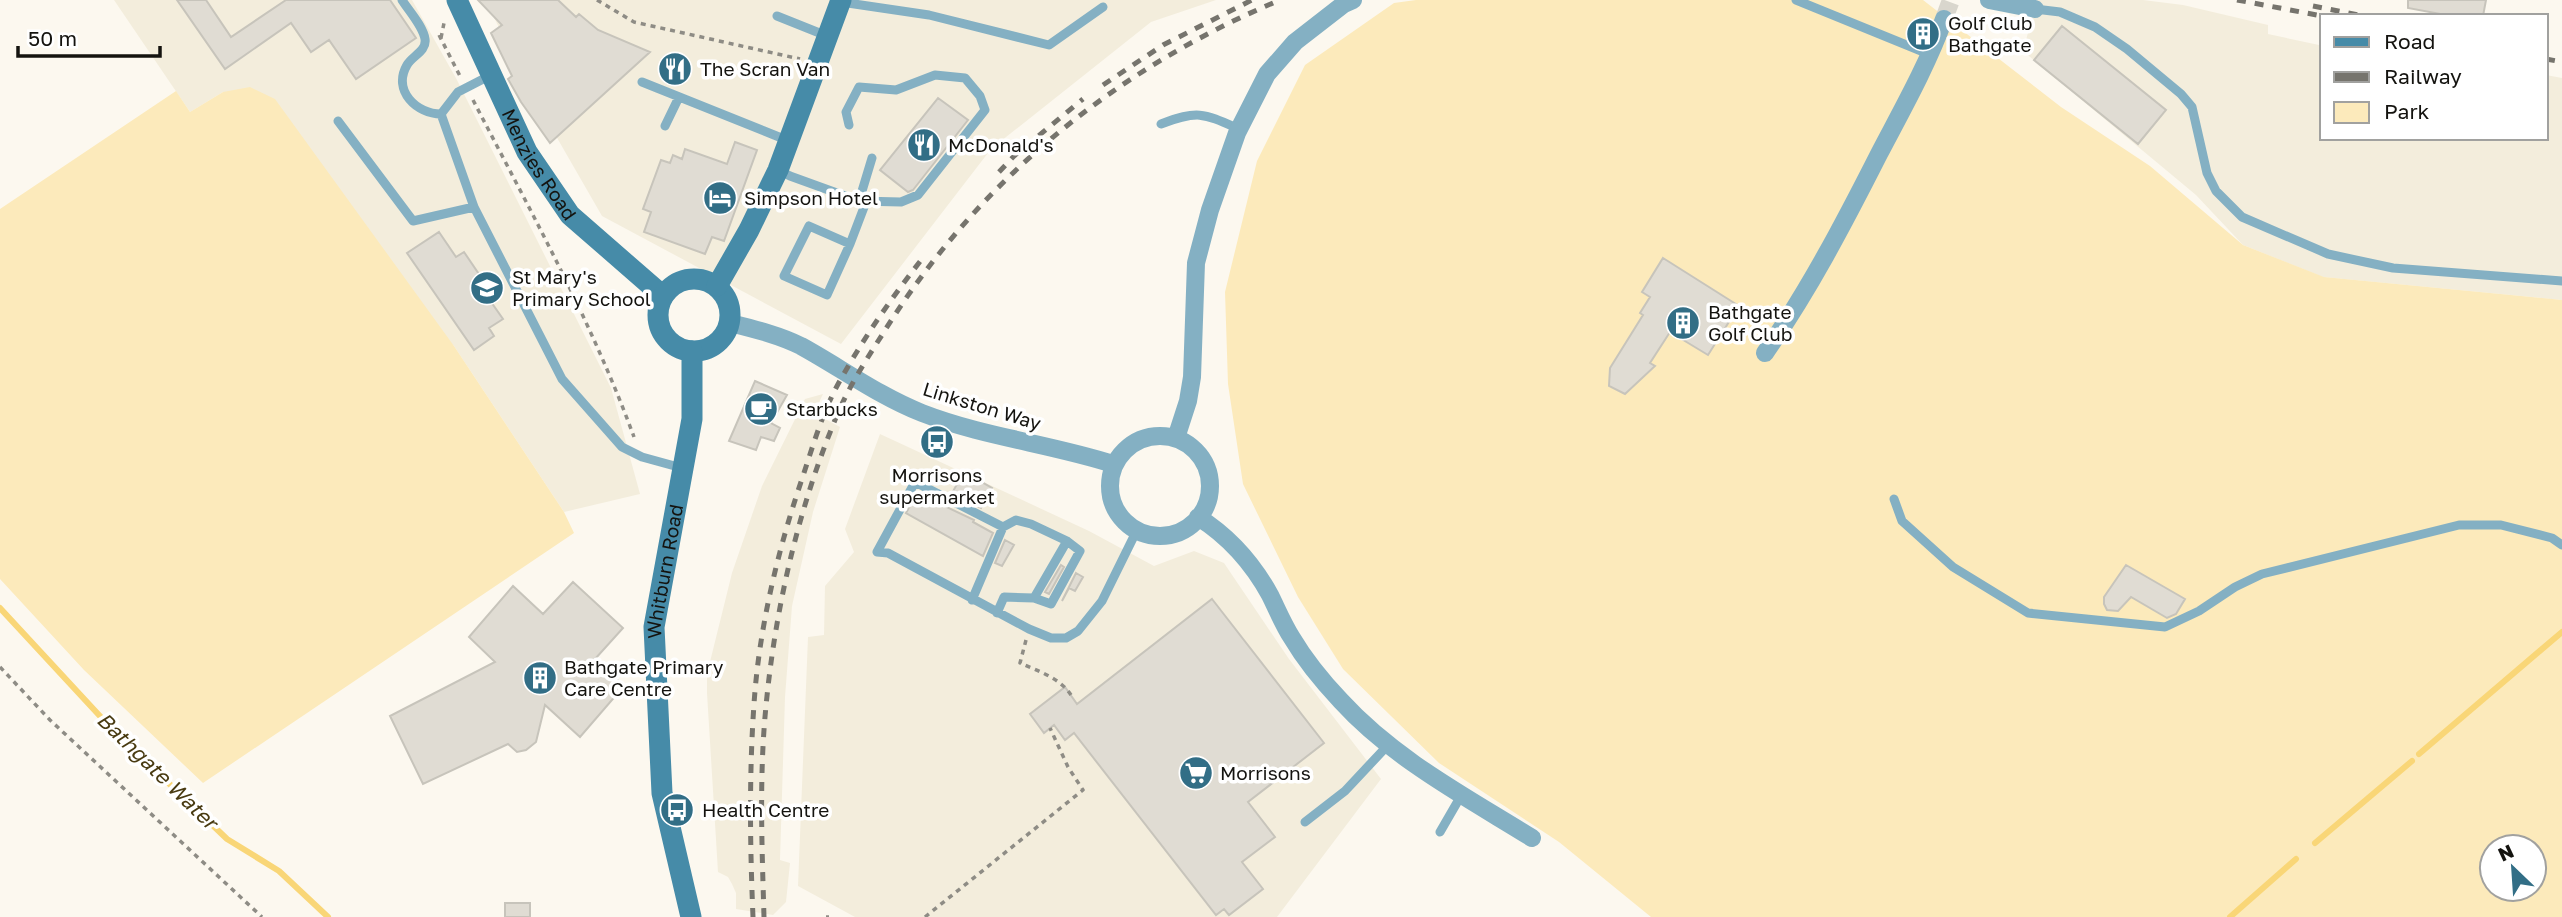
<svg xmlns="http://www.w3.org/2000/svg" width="2562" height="917" font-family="'Golos Text',sans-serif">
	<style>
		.built { fill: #f3eddc }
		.green { fill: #fceabb; fill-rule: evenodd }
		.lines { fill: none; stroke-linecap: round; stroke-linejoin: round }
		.stream { stroke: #f9d677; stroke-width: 6 }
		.building { fill: #e0dcd3; stroke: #c7c4bb; stroke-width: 2 }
		.street-tunnel { stroke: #d9d6cd; stroke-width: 18; stroke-dasharray: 18 9; stroke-linecap: butt }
		.path { stroke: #8e8c85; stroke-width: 3.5; stroke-dasharray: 5 5; stroke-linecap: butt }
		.lane { stroke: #84b0c3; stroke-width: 9 }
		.street { stroke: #84b0c3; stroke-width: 18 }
		.secondary { stroke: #468ba8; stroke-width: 21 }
		.rail { stroke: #76746d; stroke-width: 5; stroke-dasharray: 9 9; stroke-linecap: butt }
		.labels { text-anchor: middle; stroke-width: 7; stroke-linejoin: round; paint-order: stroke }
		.poi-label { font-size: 19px; fill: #14130f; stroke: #fff; text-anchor: start }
		.street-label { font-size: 19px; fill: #14130f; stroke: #fff }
		.water-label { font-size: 21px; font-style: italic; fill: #493b12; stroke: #fff }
	</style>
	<rect width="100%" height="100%" fill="#fcf8ef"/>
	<!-- built -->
	<path class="built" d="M114,0H412L457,80L611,388L640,494L564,512L454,346L223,92L190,112Z
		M485,0H1216L1151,22L991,149L841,344L602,216L541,110Z
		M2037,0H2143L2183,5L2268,25V34L2319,45V56L2322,57V138H2546V75L2562,78V300L2323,277L2243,245L2196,195L2023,51Z
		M823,394L814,413L840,427L813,512L792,606L785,697L780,860L790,863L786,902L773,915L736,909V893L732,884L728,877L718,872L707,693V674L732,573L762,486L805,399Z
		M880,434L1089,531L1154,566L1194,551L1224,563L1289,659L1381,779L1277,917H855L798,886L808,637L824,635L825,586L854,552L845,529Z"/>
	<!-- green -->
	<path class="green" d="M1416,0H1923L2061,107L2150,166L2243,245L2324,277L2562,300V917H1651L1559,842L1439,763L1343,669L1298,597L1243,484L1228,384L1225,292L1257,161L1305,65L1394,3ZM2492,847H2534V889H2492Z
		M250,87L275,99L454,346L564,512L574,533L203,783L84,670L0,579V209L176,91L190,112L223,92Z"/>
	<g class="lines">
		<!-- stream -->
		<path class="stream" d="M0,608L111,728L227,839L279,871L328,917
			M2419,754L2562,632
			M2315,843L2412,761
			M2230,917L2296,859"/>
	</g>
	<!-- building -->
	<path class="building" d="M177,0H206L231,37L286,0H390L416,38L356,79L329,40L311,52L291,23L225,69Z
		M478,0H558L576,17L579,14L598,30L650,52L550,143L521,102L508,79L512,76L491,33L502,25Z
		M2408,0H2486L2483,16H2451L2408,8Z
		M2062,26L2166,110L2138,144L2034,60Z
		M938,98L968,120L913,190L908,192L880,170Z
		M735,142L757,150L724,241L712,237L705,254L644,232L651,212L643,209L661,160L670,163L673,155L682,159L685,149L727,164Z
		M439,232L456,257L464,252L487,286L482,289L503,319L489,328L494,336L474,350L407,253Z
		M1663,258L1739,306L1708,355L1670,332L1650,363L1655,366L1625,394L1609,386L1610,368L1643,315L1640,313L1650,297L1642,292Z
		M755,381L787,395L771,423L780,428L774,441L761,437L756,450L729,441Z
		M964,472L992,488L981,508L952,493Z
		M917,493L974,520L973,522L993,533L983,556L906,513Z
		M1005,540L1014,545L1002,566L995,563Z
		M1061,565L1064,567L1049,594L1045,592Z
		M2126,565L2185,599L2176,614L2167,618L2131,597L2118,611L2107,610L2104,604V597Z
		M1076,573L1083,577L1075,591L1069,588L1062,601Z
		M573,582L623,628L595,659L624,686L580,737L545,705L536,742L526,750L517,752L508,744L423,784L390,716L495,662L469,637L513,586L543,614Z
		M1212,599L1324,743L1248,802L1275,837L1242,862L1263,889L1229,915L1224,909L1216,915L1074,733L1065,740L1054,725L1044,733L1030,714L1065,687L1077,704Z
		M505,903H530V917H505Z"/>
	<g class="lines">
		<!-- street-tunnel -->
		<path class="street-tunnel" d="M1944,19L1951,0"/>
		<!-- path -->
		<path class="path" d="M597,0L634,22L800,59
			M439,35L461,78
			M441,38L444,23
			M473,100C530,210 591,320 634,437
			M1026,640L1020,663C1038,671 1060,678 1071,695
			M0,667L50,720L262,917
			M826,917H829
			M925,917L1083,790L1068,767L1050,728"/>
		<!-- lane -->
		<path class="lane" d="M402,0C409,11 423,26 425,39C427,51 412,56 407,65C392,91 417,114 441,114L458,92L491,75
			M1796,0L1931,55
			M841,2L929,15L1049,45L1103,7
			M2035,9L2060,12L2095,27L2127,49L2181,94L2192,107L2207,173L2216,191L2242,217L2328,254L2393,268L2562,281
			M777,16L827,36
			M642,82L789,141
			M441,114L474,207
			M338,121L413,221L474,207L562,379L622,447L642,457L682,468
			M1161,124C1198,110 1203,113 1239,129
			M849,125L846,112L859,87L896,90L935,75L965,78L980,96L985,110L918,195L901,202L859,201
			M665,126L679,97
			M778,170L790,176L859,201L872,158
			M850,244L809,226L784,276L827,295L850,244L866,202
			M1894,499L1902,521L1953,567L2028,613L2165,627L2199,611L2235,587L2262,574L2459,525H2501L2552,538L2562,545
			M1034,598L1051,604L1080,551L1067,541
			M972,600L1003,527
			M997,613L1004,597L1034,598L1067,541L1031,524L1016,520L1003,527L915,482L877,552L888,553L1029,629L1051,638H1066L1078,631L1102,601L1137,530
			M1305,822L1345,791L1389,744
			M1440,832L1462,794"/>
		<!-- street -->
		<path class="street" d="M1989,0L2035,9
			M730,323C754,329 779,335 801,346C841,368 879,396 922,413C984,437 1051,444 1113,464
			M1765,353C1809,290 1844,223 1879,154C1902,110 1927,66 1944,19
			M1110 486a50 50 0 1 1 100 0a50 50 0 1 1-100 0Z
			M1176,438L1188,401L1192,377L1196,263L1210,210L1237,133L1267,74L1295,42L1344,4L1353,0
			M1198,517C1228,536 1253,564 1270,595C1277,609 1283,624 1292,638C1305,660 1323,682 1341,701C1394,759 1466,797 1532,838"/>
		<!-- secondary -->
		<g class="secondary">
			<path id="s1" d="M457,0L527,152L570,215L663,296"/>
			<circle cx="694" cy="315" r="36"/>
			<path d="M717,286L749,230L778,170L841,0"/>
			<path id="s2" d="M691,917L662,793L654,627L692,419V351"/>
		</g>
		<!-- rail -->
		<path class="rail" d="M2237,0L2322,16
			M2313,6L2363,16
			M2546,59L2562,62
			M1103,85L1163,45L1252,0
			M999,172L1014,156L1083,99
			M753,917C750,846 749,775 754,704C759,628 778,549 803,476C814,442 824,408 842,377C865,336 893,296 922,259
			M764,917C762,848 759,776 766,706C775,611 797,514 833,425C845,393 864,363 882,335C976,182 1115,69 1280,0"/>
	</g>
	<!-- icons -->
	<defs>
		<g id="building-disc" transform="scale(1.75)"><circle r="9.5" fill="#326e86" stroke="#fff"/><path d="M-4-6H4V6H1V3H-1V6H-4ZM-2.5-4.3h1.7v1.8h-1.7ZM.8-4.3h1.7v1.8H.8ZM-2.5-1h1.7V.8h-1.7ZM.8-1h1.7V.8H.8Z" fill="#fff"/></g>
		<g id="restaurant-disc" transform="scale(1.75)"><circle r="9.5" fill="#326e86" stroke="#fff"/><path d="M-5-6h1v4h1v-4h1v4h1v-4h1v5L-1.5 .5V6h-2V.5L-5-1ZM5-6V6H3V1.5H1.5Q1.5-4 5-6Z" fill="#fff"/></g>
		<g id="hotel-disc" transform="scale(1.75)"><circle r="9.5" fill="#326e86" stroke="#fff"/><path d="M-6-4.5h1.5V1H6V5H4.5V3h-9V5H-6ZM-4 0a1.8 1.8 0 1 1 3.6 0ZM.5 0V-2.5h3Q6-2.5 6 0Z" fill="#fff"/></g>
		<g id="school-disc" transform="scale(1.75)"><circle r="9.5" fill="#326e86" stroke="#fff"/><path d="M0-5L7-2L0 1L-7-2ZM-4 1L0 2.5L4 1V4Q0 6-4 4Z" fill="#fff"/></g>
		<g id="cafe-disc" transform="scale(1.75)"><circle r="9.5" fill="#326e86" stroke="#fff"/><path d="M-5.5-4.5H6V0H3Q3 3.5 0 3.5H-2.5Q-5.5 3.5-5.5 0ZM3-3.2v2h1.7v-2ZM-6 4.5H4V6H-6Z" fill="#fff"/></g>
		<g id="bus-disc" transform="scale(1.75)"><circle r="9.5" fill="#326e86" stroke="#fff"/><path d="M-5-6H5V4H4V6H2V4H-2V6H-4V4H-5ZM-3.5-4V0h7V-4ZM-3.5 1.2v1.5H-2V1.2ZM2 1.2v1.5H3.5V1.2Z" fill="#fff"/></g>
		<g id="supermarket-disc" transform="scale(1.75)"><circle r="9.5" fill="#326e86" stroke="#fff"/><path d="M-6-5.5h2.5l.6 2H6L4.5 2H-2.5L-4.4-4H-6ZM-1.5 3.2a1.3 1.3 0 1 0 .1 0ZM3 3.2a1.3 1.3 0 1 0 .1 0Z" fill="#fff"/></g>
	</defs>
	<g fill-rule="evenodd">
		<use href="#building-disc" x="1923" y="34"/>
		<use href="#restaurant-disc" x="675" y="69"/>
		<use href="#restaurant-disc" x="924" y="145"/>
		<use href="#hotel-disc" x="720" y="198"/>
		<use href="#school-disc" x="487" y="288"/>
		<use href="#building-disc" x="1683" y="323"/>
		<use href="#cafe-disc" x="761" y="409"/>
		<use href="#bus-disc" x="937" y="442"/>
		<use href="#building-disc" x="540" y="678"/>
		<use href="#supermarket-disc" x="1196" y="773"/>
		<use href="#bus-disc" x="677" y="810"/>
	</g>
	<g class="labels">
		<!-- poi labels -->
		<g class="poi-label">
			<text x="1948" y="30">Golf Club<tspan x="1948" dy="22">Bathgate</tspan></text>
			<text x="700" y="76">The Scran Van</text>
			<text x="948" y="152">McDonald's</text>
			<text x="744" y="205">Simpson Hotel</text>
			<text x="512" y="284">St Mary's<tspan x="512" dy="22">Primary School</tspan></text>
			<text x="1708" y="319">Bathgate<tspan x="1708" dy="22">Golf Club</tspan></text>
			<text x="786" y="416">Starbucks</text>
			<text x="937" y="482" text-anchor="middle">Morrisons<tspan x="937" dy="22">supermarket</tspan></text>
			<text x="564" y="674">Bathgate Primary<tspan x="564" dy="22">Care Centre</tspan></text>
			<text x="1220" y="780">Morrisons</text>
			<text x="702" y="817">Health Centre</text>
		</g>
		<!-- street labels -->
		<g class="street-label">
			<text dy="7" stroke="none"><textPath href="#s1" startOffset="184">Menzies Road</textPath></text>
			<text transform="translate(982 406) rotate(17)" y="7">Linkston Way</text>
			<text dy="7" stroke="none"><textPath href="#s2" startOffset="350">Whitburn Road</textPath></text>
		</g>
		<!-- water labels -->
		<g class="water-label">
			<text transform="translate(157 771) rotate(44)" y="7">Bathgate Water</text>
		</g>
	</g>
	<!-- legend -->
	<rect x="2320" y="14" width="228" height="126" fill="#ffffff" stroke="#a1a19f" stroke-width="2"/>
	<rect x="2334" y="37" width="35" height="10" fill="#468ba8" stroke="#a1a19f" stroke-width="2"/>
	<text x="2384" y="49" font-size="21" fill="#14130f">Road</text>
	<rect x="2334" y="72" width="35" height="10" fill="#76746d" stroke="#a1a19f" stroke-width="2"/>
	<text x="2384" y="84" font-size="21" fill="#14130f">Railway</text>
	<rect x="2334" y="102" width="35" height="21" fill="#fceabb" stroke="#a1a19f" stroke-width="2"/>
	<text x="2384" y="119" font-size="21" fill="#14130f">Park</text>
	<!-- north arrow -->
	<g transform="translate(2513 868) rotate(335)"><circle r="33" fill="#ffffff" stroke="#a1a19f" stroke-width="2"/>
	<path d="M0-5L12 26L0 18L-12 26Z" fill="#326e86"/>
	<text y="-10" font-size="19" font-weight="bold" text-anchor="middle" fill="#14130f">N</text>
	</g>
	<!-- scale -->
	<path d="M18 46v10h142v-10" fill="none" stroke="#14130f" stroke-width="3.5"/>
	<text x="28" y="46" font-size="21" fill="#14130f" stroke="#ffffff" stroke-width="5" paint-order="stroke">50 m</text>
</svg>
